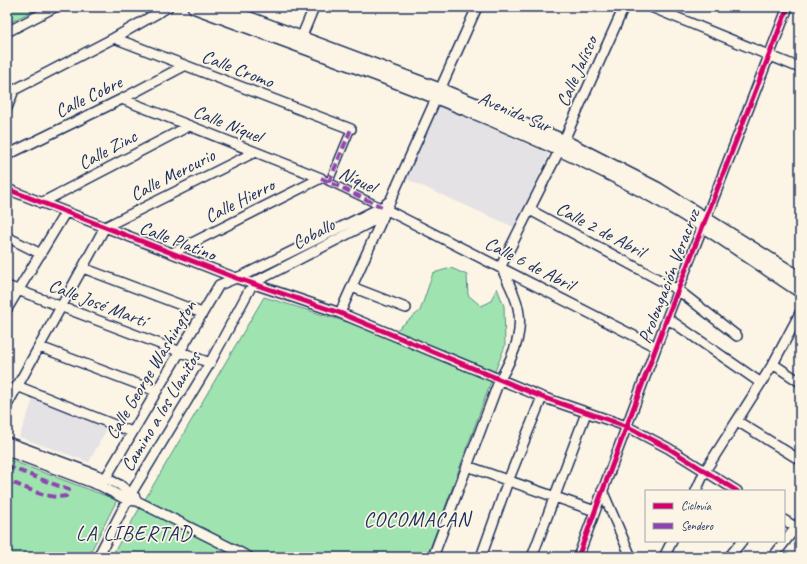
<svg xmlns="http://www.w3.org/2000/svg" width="807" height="564" font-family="Caveat,sans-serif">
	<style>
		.built { fill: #e5e2e5 }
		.green { fill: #9fe4b0; stroke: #5d8a87 }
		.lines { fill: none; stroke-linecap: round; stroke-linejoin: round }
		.pedestrian-casing { stroke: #1b2f5e; stroke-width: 9 }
		.minor-casing { stroke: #1b2f5e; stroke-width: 12 }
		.secondary-casing { stroke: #1b2f5e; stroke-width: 15 }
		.pedestrian { stroke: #fcf5e5; stroke-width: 6 }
		.minor { stroke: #fcf5e5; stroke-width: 9 }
		.secondary { stroke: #fcf5e5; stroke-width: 12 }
		.quiet { stroke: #8e44ad; stroke-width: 4; stroke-dasharray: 8 4; stroke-linecap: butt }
		.cycleway-casing { stroke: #fcf5e5; stroke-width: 8 }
		.cycleway { stroke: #d6006c; stroke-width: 5 }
		.labels { text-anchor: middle; stroke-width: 3.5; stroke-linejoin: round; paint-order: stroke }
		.street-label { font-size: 19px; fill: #1b2f5e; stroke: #fcf5e5 }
		.quarter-label { font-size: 21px; letter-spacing: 1px; fill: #1b2f5e; stroke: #fcf5e5 }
	</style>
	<rect width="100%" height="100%" fill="#fcf5e5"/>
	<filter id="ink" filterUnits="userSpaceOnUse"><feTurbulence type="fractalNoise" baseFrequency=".025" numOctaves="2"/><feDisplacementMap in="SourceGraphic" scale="8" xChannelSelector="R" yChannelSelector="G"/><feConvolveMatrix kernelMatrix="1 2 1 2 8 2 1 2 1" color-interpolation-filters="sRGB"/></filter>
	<g filter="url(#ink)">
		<!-- built -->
		<path class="built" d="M439,105L549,154L516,228L406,179Z
			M34,397L109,425L89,462L19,437Z"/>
		<!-- green -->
		<path class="green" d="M7,7H40L7,24Z
			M451,268L467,275L468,295L481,306L490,302L497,288L504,306L505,346L492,379L427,557H111L264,297L390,335L420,311L433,273Z
			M7,459L117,500L88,557H7Z"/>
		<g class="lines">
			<!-- pedestrian casing -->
			<g class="pedestrian-casing">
				<path id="pedestrian" d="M321,178L382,207
					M329,182L351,129"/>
			</g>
			<!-- minor casing -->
			<g class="minor-casing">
				<path id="minor" d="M651,7L800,68
					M7,32L55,7
					M114,38L351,129
					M299,43L314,7
					M122,99L321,178
					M7,108L14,90L114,38L168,7
					M7,155L122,99L184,66
					M7,189L236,278L340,313L542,397L626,426L668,448L737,491
					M41,203L189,126
					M383,208L656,347
					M530,210L678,290L737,336
					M7,237L41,254
					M172,253L321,178
					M501,266L560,149L624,7
					M83,268L202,313
					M7,286L210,363
					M352,287L406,308
					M7,309L65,213
					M340,313L477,7
					M667,318L761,383
					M40,347L156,391
					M773,364L800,382
					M17,386L132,432
					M7,405L105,227L255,152
					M737,421L800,460
					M7,442L105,478L120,485L135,497
					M7,451L101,486L127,500L137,501L249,557
					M467,466L595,511
					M101,486L219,285L246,274L382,207L391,200
					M602,490L631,557
					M696,491L705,471L773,364L800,313
					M784,520L800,530
					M98,557L129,497L210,363L253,283L373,221L388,211
					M433,557L499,381C515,354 527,326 514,295C510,285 505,276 501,266
					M481,557L508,481L542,397
					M532,557L586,413
					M578,557L667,318L788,7
					M664,557L672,541
					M729,557L742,541
					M773,557L800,522"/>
			</g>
			<!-- secondary casing -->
			<g class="secondary-casing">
				<path id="secondary" d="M194,7C349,65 507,117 652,196C704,224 751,259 800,291
					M219,7L441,90L564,141L658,189L800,278"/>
			</g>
			<!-- pedestrian -->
			<use href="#pedestrian" class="pedestrian"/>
			<!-- minor -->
			<use href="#minor" class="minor"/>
			<!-- secondary -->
			<use href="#secondary" class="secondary"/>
			<!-- quiet -->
			<path class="quiet" d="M321,178L382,207
				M329,182L351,129
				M7,466L69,490L66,496C45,500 27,487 7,481"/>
			<!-- cycleway casing -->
			<g class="cycleway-casing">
				<path id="cycleway" d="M7,189L236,278L340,313L542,397L626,426L668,448L737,491
					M578,557L667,318L788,7"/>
			</g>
			<!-- cycleway -->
			<use href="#cycleway" class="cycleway"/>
		</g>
	</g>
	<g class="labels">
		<!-- street labels -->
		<g class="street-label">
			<text transform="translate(238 68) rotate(21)" y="7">Calle Cromo</text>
			<text transform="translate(576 71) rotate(-66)" y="7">Calle Jalisco</text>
			<text transform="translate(88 96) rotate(-26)" y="7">Calle Cobre</text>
			<text transform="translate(515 111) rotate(23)" y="7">Avenida Sur</text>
			<text transform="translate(228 123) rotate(22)" y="7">Calle Níquel</text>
			<text transform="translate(107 149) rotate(-28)" y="7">Calle Zinc</text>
			<text transform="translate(172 174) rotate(-27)" y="7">Calle Mercurio</text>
			<text transform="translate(358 179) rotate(25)" y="7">Níquel</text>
			<text transform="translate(239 200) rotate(-27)" y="7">Calle Hierro</text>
			<text transform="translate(601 229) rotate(28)" y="7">Calle 2 de Abril</text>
			<text transform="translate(313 233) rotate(-28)" y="7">Coballo</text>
			<text transform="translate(178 240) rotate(21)" y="7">Calle Platino</text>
			<text transform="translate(530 263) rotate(27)" y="7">Calle 6 de Abril</text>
			<text transform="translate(668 276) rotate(-69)" y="7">Prolongación Veracruz</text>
			<text transform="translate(98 302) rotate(21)" y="7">Calle José Martí</text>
			<text transform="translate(150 369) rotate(-59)" y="7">Calle George Washington</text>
			<text transform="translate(160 411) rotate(-59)" y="7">Camino a los Llanitos</text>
		</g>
		<!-- quarter labels -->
		<g class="quarter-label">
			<text x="417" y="526">COCOMACAN</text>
			<text x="134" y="540">LA LIBERTAD</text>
		</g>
	</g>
	<!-- margin -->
	<rect width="807" height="564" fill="none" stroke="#fcf5e5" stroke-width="24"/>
	<rect x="12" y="12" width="783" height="540" fill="none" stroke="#1b2f5e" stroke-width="1.5" filter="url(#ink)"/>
	<!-- legend -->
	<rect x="645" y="490" width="140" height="52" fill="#fcf5e5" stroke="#a2a6af"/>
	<rect x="653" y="503" width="20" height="6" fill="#d6006c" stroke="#a2a6af"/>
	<text x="681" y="510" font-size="12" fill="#1b2f5e">Ciclovía</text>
	<rect x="653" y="523" width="20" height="6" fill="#8e44ad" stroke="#a2a6af"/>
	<text x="681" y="530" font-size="12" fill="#1b2f5e">Sendero</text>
</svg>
